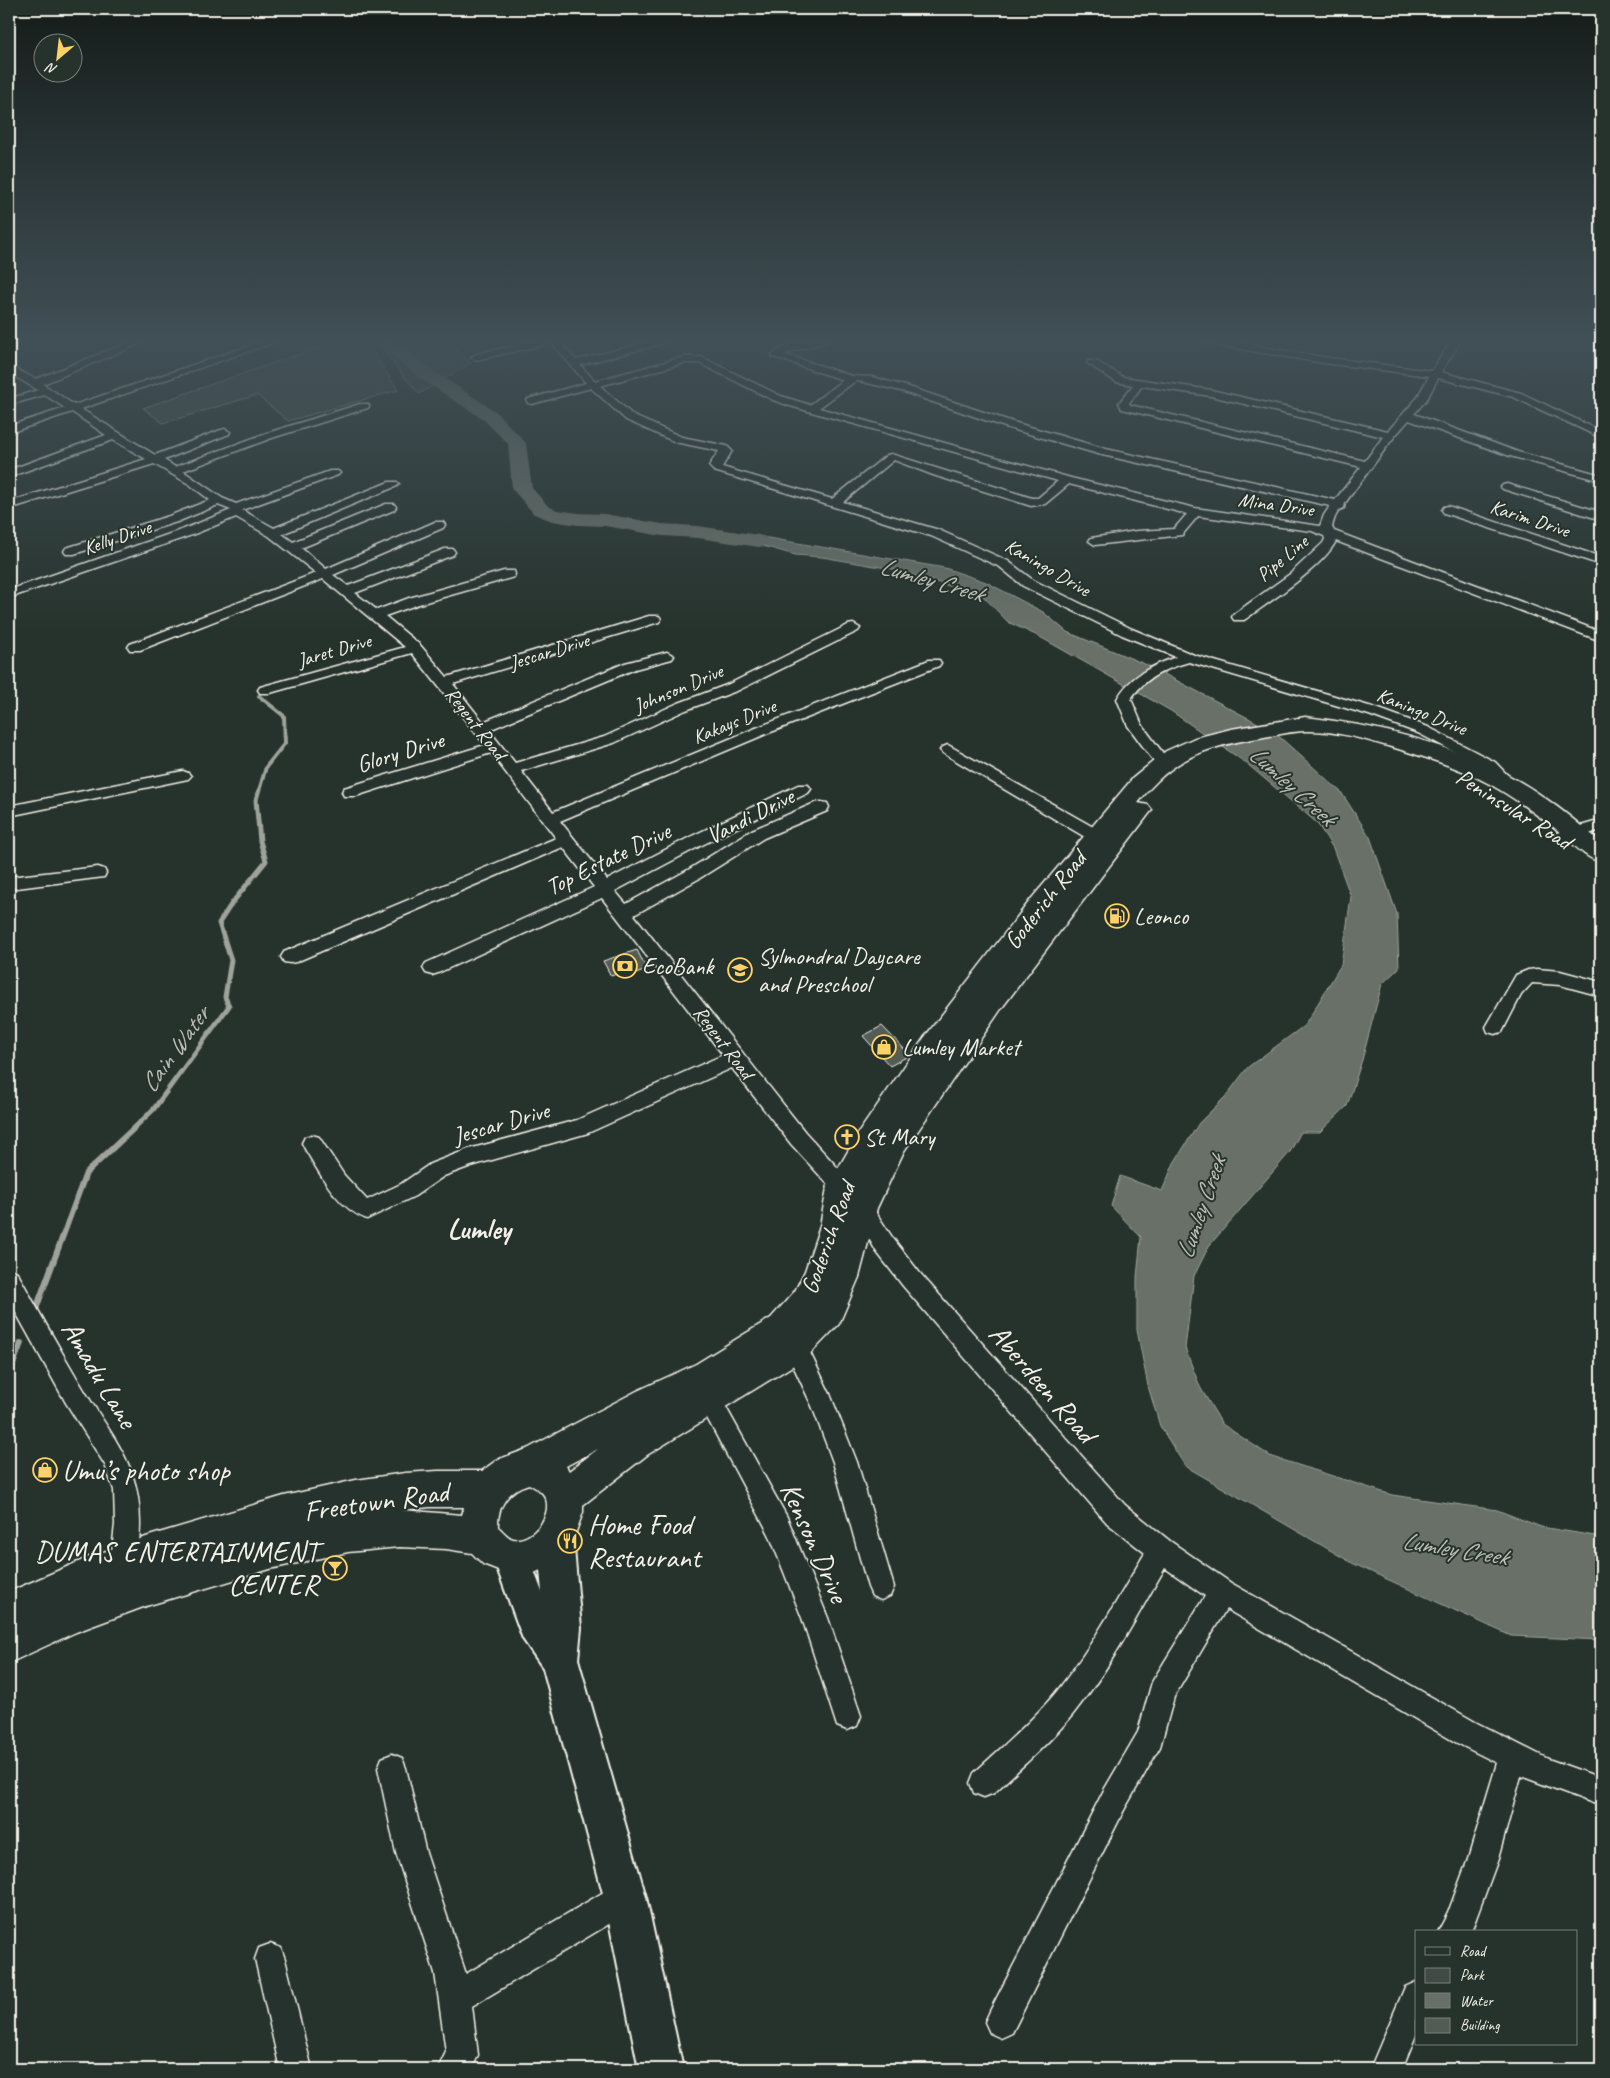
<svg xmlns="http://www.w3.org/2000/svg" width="1610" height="2078" font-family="Caveat,sans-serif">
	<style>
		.green { fill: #414b45; stroke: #9a9e96 }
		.water { fill: #676f68; stroke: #9fa39b }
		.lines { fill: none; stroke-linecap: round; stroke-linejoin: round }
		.stream-far2 { stroke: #9fa39b; stroke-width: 4 }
		.stream-far1 { stroke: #9fa39b; stroke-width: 5 }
		.stream { stroke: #9fa39b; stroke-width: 6 }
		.river { fill: #676f68; fill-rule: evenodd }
		.building { fill: #525c55; stroke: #f4f1e8 }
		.street-casing { stroke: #f4f1e8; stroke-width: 3 }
		.secondary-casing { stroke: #f4f1e8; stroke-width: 4 }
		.primary-casing { stroke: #f4f1e8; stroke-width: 3 }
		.street { fill: #26332d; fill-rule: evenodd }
		.secondary { fill: #26332d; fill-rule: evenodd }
		.primary { fill: #26332d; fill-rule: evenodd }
		.labels { text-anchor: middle; stroke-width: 4; stroke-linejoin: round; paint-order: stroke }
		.far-street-label { font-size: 20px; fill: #f4f1e8; stroke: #26332d }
		.street-label { font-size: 24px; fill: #f4f1e8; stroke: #26332d }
		.poi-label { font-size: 24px; fill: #f4f1e8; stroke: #26332d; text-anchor: start }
		.water-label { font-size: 25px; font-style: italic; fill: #bcbdb5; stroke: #26332d }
		.district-label { font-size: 29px; font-weight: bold; fill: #f4f1e8; stroke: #26332d }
		.near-street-label { font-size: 29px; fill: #f4f1e8; stroke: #26332d }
		.near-poi-label { font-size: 29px; fill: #f4f1e8; stroke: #26332d; text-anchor: start }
	</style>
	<rect width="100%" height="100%" fill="#26332d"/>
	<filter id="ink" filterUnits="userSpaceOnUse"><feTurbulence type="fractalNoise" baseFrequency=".02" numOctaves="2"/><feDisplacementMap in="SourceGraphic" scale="10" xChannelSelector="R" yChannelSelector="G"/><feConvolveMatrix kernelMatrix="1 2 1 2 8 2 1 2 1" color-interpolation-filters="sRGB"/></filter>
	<g filter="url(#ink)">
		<!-- green -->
		<path class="green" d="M343,339H364L398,390L288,421L257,395L163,423L143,408Z
			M373,339H428L450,344L471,363L419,394Z"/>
		<!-- water -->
		<path class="water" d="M721,530L945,568L986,582L1043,612L1067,632L1147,665L1273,731L1341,792L1370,837L1397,914L1399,968L1382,984L1362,1060L1347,1106L1320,1132H1301L1290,1152L1209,1246L1194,1276L1185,1348L1200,1387L1222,1424L1270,1456L1392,1495L1497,1510L1541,1527L1601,1537V1640L1511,1636L1354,1564L1185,1466L1160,1426L1148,1386L1137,1330V1277L1141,1237L1111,1206L1120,1176L1162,1191L1174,1163L1199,1123L1226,1096L1248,1067L1305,1025L1341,965L1351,897L1333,848L1317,823L1246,763L1171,711L1040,637L1008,622L983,596L892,569L822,557L795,555L756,544L715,538Z"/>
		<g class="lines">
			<!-- stream-far2 -->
			<path class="stream-far2" d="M256,801L266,767L285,743L284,716L259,696"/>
			<!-- stream-far1 -->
			<path class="stream-far1" d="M132,1130L153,1110L229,1006L225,997L231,960L219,923L232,903L266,861L260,841L256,800"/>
			<!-- stream -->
			<path class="stream" d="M36,1309L86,1173L133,1129
				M9,1375L21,1343"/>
			<!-- river -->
			<path class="river" d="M376,339H393L433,371L495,411L526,443L532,488L548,506L557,510L578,513L605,514L662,524L698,526L759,535L766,537L769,541L766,545L759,547L698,538L662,536L605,526L578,525L552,521L534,514L512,489L508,444L483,419L421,379L387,352Z"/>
		</g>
		<!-- building -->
		<path class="building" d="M637,950L647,970L624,978L622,972L611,976L603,961Z
			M882,1026L910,1055L890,1066L863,1036Z"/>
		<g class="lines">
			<!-- street casing -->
			<g class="street-casing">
				<path id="street" d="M14,339H29L9,346V340Z
					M138,339H151L43,384L74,405L270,339H276L278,341L81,409L155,455L221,430L225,429L230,432L229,434L164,460L175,467L264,434L360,404H368L369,406L368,408L272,438L183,471L222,498L236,504L330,471H338L340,473L338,475L242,510L274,528L389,482H397L399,484L397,486L282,534L293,542L386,504H394L396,507L394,510L301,548L326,569L435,522H443L445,525L443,528L333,575L348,586L445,549H453L455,552L453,555L355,593L377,610L409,598L504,571H514L515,574L514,577L419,604L385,616L420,645L447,677L649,616H659L661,619L659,622L453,684L483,722L625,663L667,652L674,656L672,659L635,669L489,730L515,763L604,737L676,704L729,684L848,625L853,624L860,628L858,631L739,690L686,710L614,743L521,771L553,812L756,728L929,660H939L941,663L939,666L766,734L560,821L607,880L690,837L798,785H808L811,789L808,793L702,845L615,891L626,904L688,870L752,830L815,803L821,802L827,803L829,807L827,811L764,838L700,878L634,915L805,1132L869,1202L892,1237L919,1272L1125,1505L1170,1541L1231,1583L1477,1723L1548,1759L1601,1778V1806L1521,1776L1498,1859L1471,1932H1438L1448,1913L1468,1859L1497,1763L1457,1743L1226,1609L1174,1697L1160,1747L1124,1810L1012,2033L1001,2038L990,2033L985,2022L990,2011L1104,1790L1138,1732L1152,1682L1205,1596L1165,1568C1138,1614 1113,1663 1080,1705C1056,1738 1023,1765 994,1793L984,1797L974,1793L970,1783L974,1773C1004,1745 1036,1718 1061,1686C1093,1645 1118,1598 1145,1553L1107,1523L903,1286L876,1251L855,1214L791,1144L732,1068L588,1133L471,1166L444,1176L415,1196L367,1219C337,1208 321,1175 305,1149L302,1143L305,1137L312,1135L319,1137L344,1175L367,1200L401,1184L430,1164L469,1149L577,1120L723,1055L602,898L438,973L432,975L426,973L423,968L426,963L594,887L563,847L296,962L290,963L284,962L281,957L284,952L556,838L491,753L356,796H344L342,792L344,788L485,745L412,653L270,693H260L258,690L260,687L405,647L323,579L140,650H130L128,647L130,644L316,573L269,536L236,517L192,535L9,598V590L184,529L231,510L218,505L177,522L74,554H66L64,551L66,548L169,516L210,500L189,484L154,464L9,509V502L146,459L113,440L9,477V470L106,435L72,412L9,433V426L65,408L45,395L9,405V399L38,390L9,373V366L36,379Z
					M547,339H558L576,360L660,339H675L673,341L580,365L595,381L684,357H701L781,396L810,405L843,380L773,357L772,355C781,344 815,339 830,339L828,341L784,354L852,376L872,377L909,387L1013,422L1106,449L1335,500L1361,467L1122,409L1119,403L1133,385L1116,382L1087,363L1088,361H1096L1123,377L1211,390L1388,431L1417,398L1429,376L1323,363L1199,342L1194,339H1215L1323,357L1432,371L1452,339H1462L1441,372L1521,393L1601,431V438L1513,397L1438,378L1427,399L1414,414L1518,452L1601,475V481L1510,456L1409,420L1394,437L1345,503L1344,508C1336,510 1334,520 1332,527L1334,531L1601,632V641L1336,541C1323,567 1269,602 1244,620H1234L1232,617L1234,614L1290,574L1323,543L1325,539L1324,536L1312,531L1198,516L1182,535L1095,545L1089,541L1091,538L1137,531L1174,529L1187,514L1069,484L1045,504L1031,506L933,475L894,460L843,502L939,530L1008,561L1033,580L1132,629L1194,655L1379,709L1428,727L1495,762L1516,784L1513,787H1503L1485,768L1418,733L1369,715L1189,662C1167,668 1143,679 1131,699L1142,725L1171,764L1168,767H1158L1128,726L1117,699C1130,676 1151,666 1176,657L1122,635L1023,586L1000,567L931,536L714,471L709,466L719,451L675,442L626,420L591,388L532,404L528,403L527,401L528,399L586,383L552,343L476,360L471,357L476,354ZM684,363H699L773,400L790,406L1058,481L1038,498H1032L891,454L887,455L832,499L722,467L732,451L727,446L682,437L634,416L600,386ZM859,381L901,391L1005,427L1098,454L1330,506L1324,515L1320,526L1195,508L1071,478L819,408L854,382ZM1142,386L1211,396L1383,437L1365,461L1130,405L1129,403Z
					M1507,484L1601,512V520L1503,489L1501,487L1503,485Z
					M1448,506L1601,557V565L1444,513L1442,510L1444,507Z
					M948,745L1102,832L1104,836L1102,840L1096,841L1090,840L943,753L940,750L943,747Z
					M183,771L188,773L191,776L188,779L9,816V806Z
					M1601,820V830L1563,842L1557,841L1555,837L1557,833Z
					M98,867L104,869L106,873L104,877L9,889V877Z
					M1537,969L1560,971L1601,982V996L1560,985L1532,983L1521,995L1502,1032L1495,1034L1488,1032L1486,1027L1516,975L1528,970Z
					M9,1269L17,1272C38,1310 59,1348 81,1385C115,1443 146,1469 139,1542C137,1555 137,1567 132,1579L123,1583L114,1579L110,1570L115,1524L114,1490L105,1465L66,1403L9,1300Z
					M795,1335L803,1338L830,1394L857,1462L894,1587L890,1596L881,1600L872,1596L868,1587L833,1462L812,1406L784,1346L787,1338Z
					M709,1388L717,1391L787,1517L828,1618L861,1716L857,1726L847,1730L837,1726L802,1618L769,1534L697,1399L701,1391Z
					M392,1754L402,1758L406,1768L426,1853L466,1974L614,1886L625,1882L636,1886L640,1897L636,1908L472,2006L478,2055L472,2069H438L446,2052L435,1973L396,1853L378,1768L382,1758Z
					M270,1944L281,1948L285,1959L312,2069H280L255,1959L259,1948Z
					M1416,1982V2035L1402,2069H1370L1405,1987Z"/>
			</g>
			<!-- secondary casing -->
			<g class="secondary-casing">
				<path id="secondary" d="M555,1519L567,1525L573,1537L581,1628L578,1659L646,1897L683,2069H639L604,1897L543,1668L523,1639L493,1557L498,1544L511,1539L524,1544L542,1592L537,1537L543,1525Z"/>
			</g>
			<!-- primary casing -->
			<g class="primary-casing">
				<path id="primary" d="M1305,717C1376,725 1453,744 1515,779C1546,796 1574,820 1601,842V862C1584,858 1570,840 1556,829C1538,816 1519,801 1500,790C1467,770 1431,759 1395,748C1366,740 1336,730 1306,731C1292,731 1278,735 1264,737C1209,746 1173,756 1138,803L1148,805L1152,810L1148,815L1001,1009L904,1151L877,1208L859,1277L839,1324L807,1357L647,1455L583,1505V1512L572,1543L561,1558L545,1568L532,1574L514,1576L483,1564L472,1553L446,1549L399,1547L348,1552L270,1569L146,1606L76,1632L9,1663V1592L92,1556L149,1536L284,1496L356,1480L405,1473L438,1471H482L497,1460L527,1449L637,1391L696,1364L771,1318L795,1291L805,1271L820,1226L827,1188L859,1132L924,1038L1032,898L1133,778L1166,751L1195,738L1231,729ZM598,1449L569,1471L566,1466ZM529,1484C536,1488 543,1491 546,1499C552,1517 532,1542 513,1539C507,1537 503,1531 498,1527C497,1506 509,1489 529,1484ZM430,1507H464L462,1515L402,1510Z"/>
			</g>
			<!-- street -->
			<use href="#street" class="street"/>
			<!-- secondary -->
			<use href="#secondary" class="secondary"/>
			<!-- primary -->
			<use href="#primary" class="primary"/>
		</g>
	</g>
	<!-- sky -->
	<linearGradient id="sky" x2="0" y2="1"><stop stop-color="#151c19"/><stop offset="0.54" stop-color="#415057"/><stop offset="1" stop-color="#415057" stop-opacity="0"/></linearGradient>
	<rect width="1610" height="630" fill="url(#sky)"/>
	<!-- icons -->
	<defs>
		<g id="fuel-ring" transform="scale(1.25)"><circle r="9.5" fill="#26332d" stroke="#ffd166" stroke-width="1.5"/><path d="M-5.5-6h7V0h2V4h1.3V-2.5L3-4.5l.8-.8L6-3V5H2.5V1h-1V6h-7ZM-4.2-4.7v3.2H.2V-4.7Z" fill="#ffd166"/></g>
		<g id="bank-ring" transform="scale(1.25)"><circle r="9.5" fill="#26332d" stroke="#ffd166" stroke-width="1.5"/><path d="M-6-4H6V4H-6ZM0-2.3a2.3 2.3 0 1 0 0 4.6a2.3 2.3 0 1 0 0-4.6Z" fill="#ffd166"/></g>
		<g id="school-ring" transform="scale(1.25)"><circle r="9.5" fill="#26332d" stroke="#ffd166" stroke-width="1.5"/><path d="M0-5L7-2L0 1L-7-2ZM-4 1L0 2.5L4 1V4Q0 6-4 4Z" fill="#ffd166"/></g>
		<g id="shop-ring" transform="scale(1.25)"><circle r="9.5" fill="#26332d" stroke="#ffd166" stroke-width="1.5"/><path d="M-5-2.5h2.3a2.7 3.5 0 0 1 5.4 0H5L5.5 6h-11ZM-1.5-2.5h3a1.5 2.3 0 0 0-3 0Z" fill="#ffd166"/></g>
		<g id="church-ring" transform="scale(1.25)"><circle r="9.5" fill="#26332d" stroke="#ffd166" stroke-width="1.5"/><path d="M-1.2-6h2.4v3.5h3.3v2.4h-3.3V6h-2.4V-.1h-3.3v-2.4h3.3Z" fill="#ffd166"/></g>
		<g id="restaurant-ring" transform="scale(1.25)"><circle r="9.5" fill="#26332d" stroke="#ffd166" stroke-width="1.5"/><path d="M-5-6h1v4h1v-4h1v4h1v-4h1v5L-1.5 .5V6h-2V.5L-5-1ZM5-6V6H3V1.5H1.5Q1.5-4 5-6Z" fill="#ffd166"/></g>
		<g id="bar-ring" transform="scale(1.25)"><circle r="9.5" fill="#26332d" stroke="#ffd166" stroke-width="1.5"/><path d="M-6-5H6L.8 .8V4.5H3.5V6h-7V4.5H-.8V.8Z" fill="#ffd166"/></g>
	</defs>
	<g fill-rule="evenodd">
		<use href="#fuel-ring" x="1117" y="916"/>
		<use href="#bank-ring" x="625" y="966"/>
		<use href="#school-ring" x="740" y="970"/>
		<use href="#shop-ring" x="884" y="1047"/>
		<use href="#church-ring" x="847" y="1137"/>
		<use href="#shop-ring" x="45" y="1470"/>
		<use href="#restaurant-ring" x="570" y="1541"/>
		<use href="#bar-ring" x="335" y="1568"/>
	</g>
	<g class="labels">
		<!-- far-street labels -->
		<g class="far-street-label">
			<text transform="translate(1276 504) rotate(8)" y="7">Mina Drive</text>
			<text transform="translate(1530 518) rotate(18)" y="7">Karim Drive</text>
			<text transform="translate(117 537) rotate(-19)" y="7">Kelly Drive</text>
			<text transform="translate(1282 558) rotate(-40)" y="7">Pipe Line</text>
			<text transform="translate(1048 567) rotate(30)" y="7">Kaningo Drive</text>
			<text transform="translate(334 650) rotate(-16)" y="7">Jaret Drive</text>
			<text transform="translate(549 651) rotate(-17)" y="7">Jescar Drive</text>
			<text transform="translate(678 688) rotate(-23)" y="7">Johnson Drive</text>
			<text transform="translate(1422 711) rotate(22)" y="7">Kaningo Drive</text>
			<text transform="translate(734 721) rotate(-22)" y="7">Kakays Drive</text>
			<text transform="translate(476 723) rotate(52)" y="7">Regent Road</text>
			<text transform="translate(724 1042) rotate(53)" y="7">Regent Road</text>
		</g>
		<!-- street labels -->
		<g class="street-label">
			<text transform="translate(400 752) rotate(-17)" y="8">Glory Drive</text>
			<text transform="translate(1514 809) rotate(32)" y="8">Peninsular Road</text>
			<text transform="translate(750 816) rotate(-27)" y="8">Vandi Drive</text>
			<text transform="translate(608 859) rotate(-26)" y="8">Top Estate Drive</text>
			<text transform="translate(1045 900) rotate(-52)" y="8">Goderich Road</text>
			<text transform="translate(501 1123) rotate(-16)" y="8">Jescar Drive</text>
			<text transform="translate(828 1238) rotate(-70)" y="8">Goderich Road</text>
		</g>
		<!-- poi labels -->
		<g class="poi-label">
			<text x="1134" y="924">Leonco</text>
			<text x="758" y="964">Sylmondral Daycare<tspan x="758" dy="28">and Preschool</tspan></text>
			<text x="642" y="974">EcoBank</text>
			<text x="902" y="1055">Lumley Market</text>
			<text x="864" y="1145">St Mary</text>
		</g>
		<!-- water labels -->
		<g class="water-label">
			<text transform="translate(932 579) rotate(16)" y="9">Lumley Creek</text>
			<text transform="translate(1293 785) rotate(42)" y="9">Lumley Creek</text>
			<text transform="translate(174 1049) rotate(-54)" y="9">Cain Water</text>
			<text transform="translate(1200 1207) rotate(-71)" y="9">Lumley Creek</text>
			<text transform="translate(1455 1548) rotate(9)" y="9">Lumley Creek</text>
		</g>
		<!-- district labels -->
		<g class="district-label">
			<text x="479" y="1238">Lumley</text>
		</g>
		<!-- near-street labels -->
		<g class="near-street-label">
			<text transform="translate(100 1374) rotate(59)" y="10">Amadu Lane</text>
			<text transform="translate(1043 1383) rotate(49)" y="10">Aberdeen Road</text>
			<text transform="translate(376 1501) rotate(-8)" y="10">Freetown Road</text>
			<text transform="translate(815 1542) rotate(66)" y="10">Kenson Drive</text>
		</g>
		<!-- near-poi labels -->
		<g class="near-poi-label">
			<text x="62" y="1480">Umu’s photo shop</text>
			<text x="588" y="1534">Home Food<tspan x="588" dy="33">Restaurant</tspan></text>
			<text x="318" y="1561" text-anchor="end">DUMAS ENTERTAINMENT<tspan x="318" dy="33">CENTER</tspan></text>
		</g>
	</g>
	<!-- margin -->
	<rect width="1610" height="2078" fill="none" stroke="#26332d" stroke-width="30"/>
	<rect x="15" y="15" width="1580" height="2048" fill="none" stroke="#f4f1e8" stroke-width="2" filter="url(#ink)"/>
	<!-- legend -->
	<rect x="1415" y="1930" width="162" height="115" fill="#26332d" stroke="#787f78"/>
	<rect x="1425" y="1947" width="25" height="8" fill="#26332d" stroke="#787f78"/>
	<text x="1460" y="1956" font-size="15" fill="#f4f1e8">Road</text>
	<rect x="1425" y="1968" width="25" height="15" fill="#414b45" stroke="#787f78"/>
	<text x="1460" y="1980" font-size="15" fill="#f4f1e8">Park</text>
	<rect x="1425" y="1993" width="25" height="15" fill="#676f68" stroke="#787f78"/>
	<text x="1460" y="2006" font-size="15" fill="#f4f1e8">Water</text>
	<rect x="1425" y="2018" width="25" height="15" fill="#525c55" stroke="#787f78"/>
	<text x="1460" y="2030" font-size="15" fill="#f4f1e8">Building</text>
	<!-- north arrow -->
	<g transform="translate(58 58) rotate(208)"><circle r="24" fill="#26332d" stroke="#787f78"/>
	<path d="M0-4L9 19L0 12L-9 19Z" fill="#ffd166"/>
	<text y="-8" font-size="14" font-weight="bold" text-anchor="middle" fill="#f4f1e8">N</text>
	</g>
</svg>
